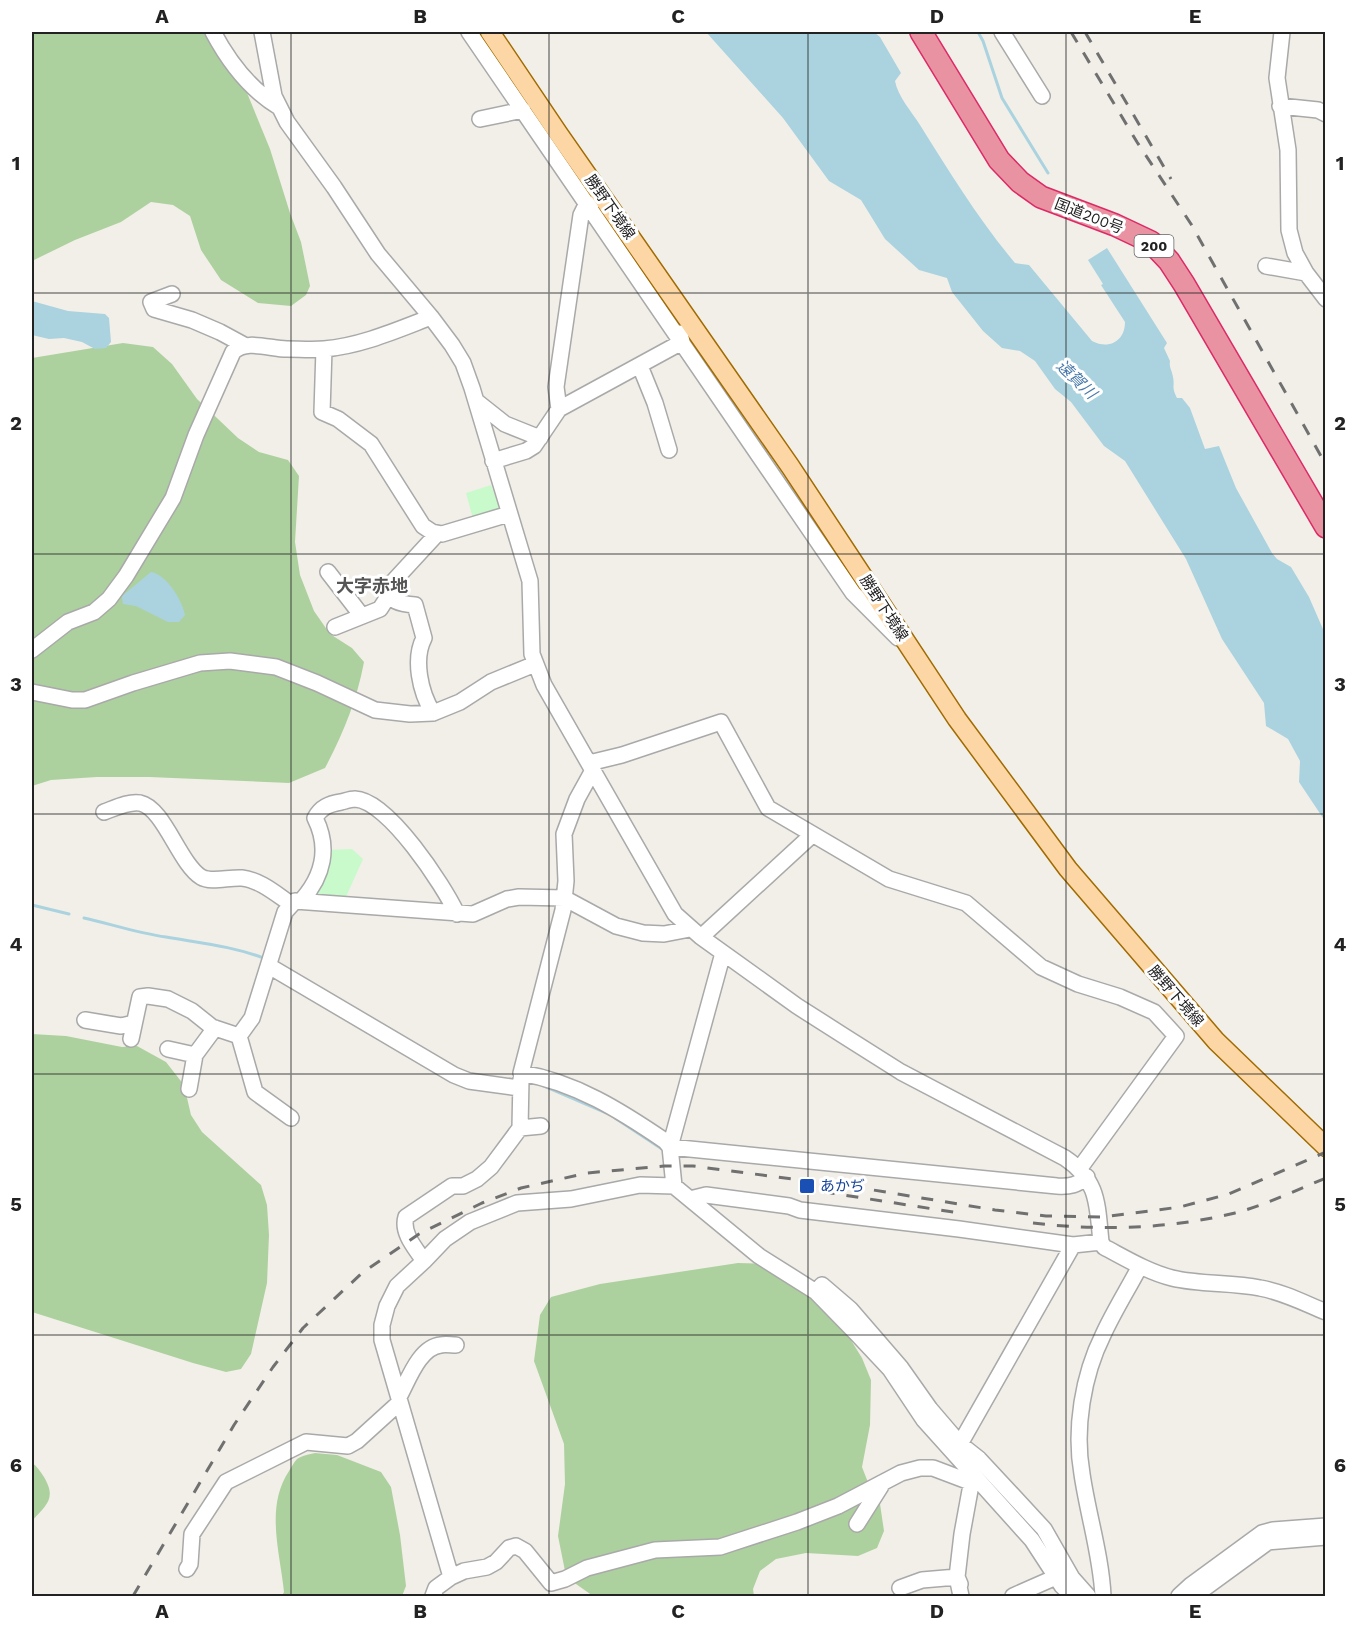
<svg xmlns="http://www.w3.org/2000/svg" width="1357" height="1628" font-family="'Work Sans','Noto Sans JP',sans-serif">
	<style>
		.forest { fill: #add19e }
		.park { fill: #c8facc }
		.water { fill: #aad3df }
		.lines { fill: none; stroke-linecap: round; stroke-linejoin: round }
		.stream { stroke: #aad3df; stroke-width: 3 }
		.minor-casing { stroke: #a9a9a9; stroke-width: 18 }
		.major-casing { stroke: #a06b00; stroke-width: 21 }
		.highway-casing { stroke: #dc2a67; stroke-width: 24 }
		.minor { stroke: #fff; stroke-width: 15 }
		.major { stroke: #fcd6a4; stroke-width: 18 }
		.highway { stroke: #e892a2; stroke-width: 21 }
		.rail { stroke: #707070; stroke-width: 3; stroke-dasharray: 12 12; stroke-linecap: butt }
		.grid { fill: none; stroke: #222; stroke-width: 1.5; stroke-opacity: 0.55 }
		.transit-dot { fill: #1a4fb4; stroke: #fff; stroke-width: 2 }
		.labels { text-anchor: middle; stroke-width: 6; stroke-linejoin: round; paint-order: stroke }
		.shield { fill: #fff; stroke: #646464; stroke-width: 1.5 }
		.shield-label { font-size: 14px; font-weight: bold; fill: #222 }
		.street-label { font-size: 15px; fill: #222; stroke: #fff }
		.transit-label { font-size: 15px; fill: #164399; stroke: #fff; text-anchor: start }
		.water-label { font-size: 16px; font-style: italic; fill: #4a7aab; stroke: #fff }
		.quarter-label { font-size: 18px; font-weight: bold; fill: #555; stroke: #fff }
		.neatline { fill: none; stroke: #222; stroke-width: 2 }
		.grid-label { font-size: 20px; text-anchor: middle; font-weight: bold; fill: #222 }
	</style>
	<rect width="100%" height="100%" fill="#f2efe9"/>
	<!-- forest -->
	<path class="forest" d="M32,32H209L243,83L270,149L290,213L301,242L310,286L306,295L291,306L258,303L221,280L201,250L190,216L173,205L151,202L121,222L75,240L32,261Z
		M123,343L153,347L172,364L197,399L238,438L259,452L288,460L299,476L295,542L300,575L314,611L330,634L352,648L364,662C357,700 343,734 325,768L289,783L149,777H97L51,780L32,786V358Z
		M32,1034L66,1036L122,1047L137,1046L166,1062L184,1085L191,1115L202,1132L261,1185L267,1205L269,1235L267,1283L251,1354L241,1369L226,1372L193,1363L32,1312Z
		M738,1263L771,1264L799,1280L849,1337L862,1358L871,1380L870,1425L862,1467L869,1485L879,1497L884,1531L877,1548L858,1556L806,1553L776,1559L760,1571L753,1589L754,1596H593L576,1584L565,1571L558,1536L565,1484L564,1444L534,1361L540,1315L551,1297L600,1284Z
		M315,1453L337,1455L381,1472L391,1487L400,1535L406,1586L402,1596H282L284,1592C280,1552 265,1507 289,1471C291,1468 294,1462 297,1459C301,1456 310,1454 315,1453Z
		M32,1463C37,1466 40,1471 44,1477C57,1499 46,1505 32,1521Z"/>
	<!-- park -->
	<path class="park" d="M491,485L501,511L473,519L466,493Z
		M352,849L363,859L345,899L313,898L326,850Z"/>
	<!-- water -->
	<path class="water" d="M706,32H874L880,37L901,73L895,81C898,97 912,112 920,125C950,173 979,220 1015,263L1029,265L1092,341C1109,350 1125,341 1125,322L1101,285L1103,284L1088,260L1107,248L1167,343L1164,348L1170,361C1169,368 1172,370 1173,377C1175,387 1171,386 1177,398H1182L1190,408L1205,449L1219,446L1236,488L1272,553L1277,559L1291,567L1309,597L1326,636L1325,821L1299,782L1300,761L1288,739L1266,726L1264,703L1222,639L1186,559L1125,461L1104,446L1071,402L1055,389L1035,361L1020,351L1002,348L983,331L952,292L947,278L919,270L885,239L861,200L829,181L783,118Z
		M32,301L68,311L105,314L109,318L111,342L106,348L95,349L82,342L64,338L49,339L32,335Z
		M151,572C167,575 182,600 185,615L179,622H168L136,606L123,604L122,596Z"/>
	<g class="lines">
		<!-- stream -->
		<path class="stream" d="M978,32L983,41L1002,98L1048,173
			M32,905L69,914
			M84,918C111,924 138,933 166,937C200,943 233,946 266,959
			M544,1086L609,1114
			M615,1118L662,1149"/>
		<!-- minor casing -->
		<g class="minor-casing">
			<path id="minor" d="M213,32C229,62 249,89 279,107
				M262,32L274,96L287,122L334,187L378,254L431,317L452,345L463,363L472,388L530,581L532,654L544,685L675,914L701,937L797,1006L844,1036L901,1072L1065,1158C1099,1181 1097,1204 1101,1242L1104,1247C1125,1258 1148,1272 1172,1278C1201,1285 1231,1282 1260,1288C1283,1292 1304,1303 1326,1312
				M469,32L853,593L898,638
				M1002,32L1042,96
				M1282,32L1277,78L1288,150L1289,230L1295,253L1306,273L1326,299
				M1280,106L1318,110L1326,114
				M480,119L523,110
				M1266,266L1306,273
				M172,294L151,302L154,309L192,320L220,332L244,345
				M324,349L322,412L338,419L371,444L423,526L432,532L442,534L509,514
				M640,366L655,403L669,450
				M476,401L505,424L540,438
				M559,409L556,387L581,215L587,203L591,206
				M493,461L526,451L534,446L559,409L682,342L680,333
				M328,572L362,616
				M335,627L380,609L389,595
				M32,650L68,622L94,612L109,599L126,576L173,498L196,435L233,352C246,339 270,349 287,349C299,349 312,350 324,349C361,346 397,330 431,317
				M32,692L72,700H85L133,683L200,663L230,661L276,667L317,683L375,710L410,714L433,713L460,702L491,682L535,664
				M433,713C420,692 413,659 424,638L415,605C402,604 386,602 389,586L437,534
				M589,763L622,755L721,722L768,808L889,879L966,903L1041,967L1078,984L1120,997L1154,1012L1176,1036L1080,1168
				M593,770L577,799L564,834L566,881L563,910L521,1073C575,1082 621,1111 665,1141L670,1147L674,1186
				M104,812C115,808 129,801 140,803C164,808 179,863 201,877C211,883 229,877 242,878C260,880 276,894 291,904
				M302,900C323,876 330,848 315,818C321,807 329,804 341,802C345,801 351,799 355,799C388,800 444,886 457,914
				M701,937L812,835
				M723,953L670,1147L1057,1186C1070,1187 1077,1185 1087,1177
				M269,966L454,1075L469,1081L519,1088
				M85,1020L121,1026L134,1023
				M239,1036L255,1092L291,1118
				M131,1039L140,997L148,996L168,999L192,1011L212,1027L239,1036L252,1018L285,912L295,901L473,914L507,899L519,897L564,898L616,926L643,933L664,934L690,929
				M168,1049L195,1055
				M521,1079L520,1128L541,1126
				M189,1089L195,1055L215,1028
				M690,1199L706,1195L789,1206L800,1210L959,1229L1073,1245L1101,1242
				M424,1261C416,1249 401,1233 406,1217L452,1186H463L477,1179L491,1167L520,1128
				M816,1292L822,1285L850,1309L901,1368L930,1409L960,1444L979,1459L1044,1529L1072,1578L1088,1596
				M399,1397C408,1381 419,1347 441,1345C445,1344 451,1345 456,1345
				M956,1451L1073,1245
				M970,1482L933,1468H920L901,1473L838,1506L797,1522L720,1547L655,1550L587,1568L565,1579L551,1583L525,1551L516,1546L509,1548L496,1562L487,1567L464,1571L451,1577L382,1340V1325L387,1306L397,1286L424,1261L445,1239L470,1222L517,1203L571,1199L640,1185L674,1186L759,1256L816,1292L857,1334L890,1369L924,1420L1032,1540L1062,1586L1072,1596
				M857,1524L881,1486
				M187,1569L190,1564L192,1534L226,1482L306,1442L348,1446L357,1441L400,1402
				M900,1588L922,1580L957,1577L960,1584
				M433,1596L436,1588L451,1577
				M961,1596L957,1577L962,1534L973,1474
				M1013,1596L1056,1577
				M1103,1596C1101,1555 1088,1515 1082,1474C1074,1429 1083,1375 1103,1335C1114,1311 1128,1289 1140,1266
				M1179,1596L1191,1585L1262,1533L1273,1530L1326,1526
				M1194,1596L1268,1542L1326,1537"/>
		</g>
		<!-- major casing -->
		<g class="major-casing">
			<path id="major" d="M490,32L558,133L790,466L957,719L1068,869L1216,1041L1326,1147"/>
		</g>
		<!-- highway casing -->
		<g class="highway-casing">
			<path id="highway" d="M921,32L999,160L1020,182L1041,197L1115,225L1151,242L1169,261L1184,284L1326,527"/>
		</g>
		<!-- minor -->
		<use href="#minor" class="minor"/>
		<!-- major -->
		<use href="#major" class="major"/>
		<!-- highway -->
		<use href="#highway" class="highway"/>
		<!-- rail -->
		<path class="rail" d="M1071,32L1137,142L1191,224L1326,465
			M1085,32L1171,179
			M799,1188L959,1213
			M1033,1223C1101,1231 1169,1229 1235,1213C1266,1205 1296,1190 1326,1178
			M133,1596L234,1425L273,1367L303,1328L362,1273L419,1234L482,1203L521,1188L587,1173L664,1166H693L861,1188L995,1210L1046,1216L1103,1217L1180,1207L1229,1194L1326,1152"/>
	</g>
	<!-- grid -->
	<path class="grid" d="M291,32V1596M549,32V1596M808,32V1596M1066,32V1596M32,293H1326M32,554H1326M32,814H1326M32,1074H1326M32,1335H1326"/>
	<!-- markers -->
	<rect class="transit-dot" x="799" y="1178" width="16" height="16" rx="3"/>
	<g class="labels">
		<!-- shield labels -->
		<rect class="shield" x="1134.5" y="235" width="39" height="22" rx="4.5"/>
		<g class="shield-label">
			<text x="1154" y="251">200</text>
		</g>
		<!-- street labels -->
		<g class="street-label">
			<text transform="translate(610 207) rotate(55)" y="5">勝野下境線</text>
			<text transform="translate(1089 216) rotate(21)" y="5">国道200号</text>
			<text transform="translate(884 608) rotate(57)" y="5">勝野下境線</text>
			<text transform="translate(1176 996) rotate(49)" y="5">勝野下境線</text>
		</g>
		<!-- transit labels -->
		<g class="transit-label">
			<text x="820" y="1191">あかぢ</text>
		</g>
		<!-- water labels -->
		<g class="water-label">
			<text transform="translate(1077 379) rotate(44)" y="6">遠賀川</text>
		</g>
		<!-- quarter labels -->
		<g class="quarter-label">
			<text x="372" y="592">大字赤地</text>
		</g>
	</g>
	<!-- border -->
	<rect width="1357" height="1628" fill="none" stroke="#ffffff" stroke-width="66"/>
	<rect x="33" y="33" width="1291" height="1562" class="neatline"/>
	<g class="grid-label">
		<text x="162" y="23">A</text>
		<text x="420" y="23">B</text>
		<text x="678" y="23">C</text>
		<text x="937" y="23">D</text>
		<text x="1195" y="23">E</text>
		<text x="16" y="170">1</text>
		<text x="1340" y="170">1</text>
		<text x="16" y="430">2</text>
		<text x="1340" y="430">2</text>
		<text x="16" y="691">3</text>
		<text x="1340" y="691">3</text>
		<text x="16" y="951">4</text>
		<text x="1340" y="951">4</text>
		<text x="16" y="1211">5</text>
		<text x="1340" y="1211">5</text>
		<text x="16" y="1472">6</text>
		<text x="1340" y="1472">6</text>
		<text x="162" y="1618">A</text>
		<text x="420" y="1618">B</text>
		<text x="678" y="1618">C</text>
		<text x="937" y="1618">D</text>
		<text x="1195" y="1618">E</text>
	</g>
</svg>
